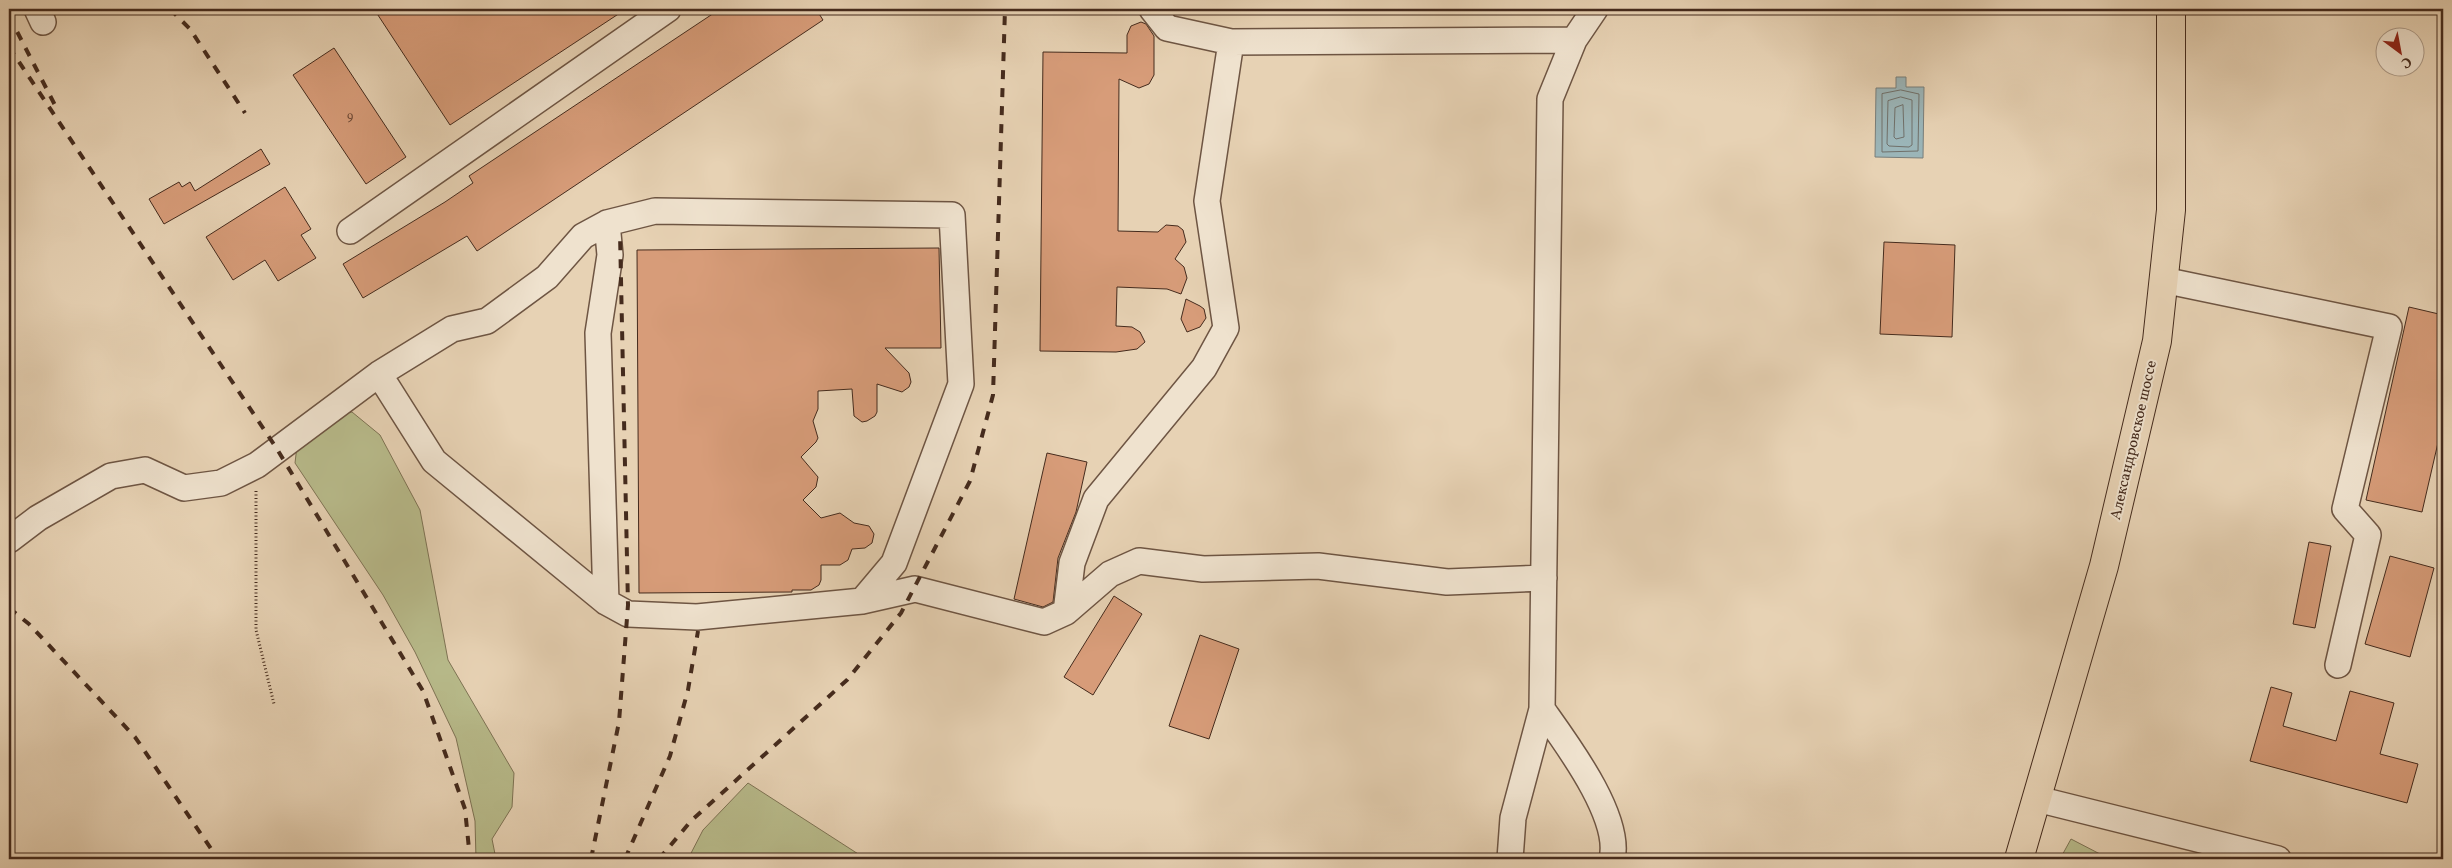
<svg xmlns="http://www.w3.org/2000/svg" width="2452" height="868" font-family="Vollkorn,serif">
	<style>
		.green { fill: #b8bb8b; stroke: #7e7354 }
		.water { fill: #9bb5b8; stroke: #797e7a }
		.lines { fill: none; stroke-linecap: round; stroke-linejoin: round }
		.shore { stroke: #70706a; stroke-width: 1 }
		.building { fill: #d79c79; stroke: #452b1d }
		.minor-casing { stroke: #6e5543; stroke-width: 28 }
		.major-casing { stroke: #452b1d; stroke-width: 30 }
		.path { stroke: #452b1d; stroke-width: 3; stroke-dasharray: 1 2.5; stroke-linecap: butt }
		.minor { stroke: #efe2ce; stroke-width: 25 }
		.major { stroke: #e7d2b4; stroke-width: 28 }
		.rail { stroke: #452b1d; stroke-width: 4; stroke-dasharray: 9 9; stroke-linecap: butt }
		.labels { text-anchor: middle; stroke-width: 4; stroke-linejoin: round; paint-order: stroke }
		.number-label { font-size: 12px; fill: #6a4734 }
		.street-label { font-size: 15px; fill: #452b1d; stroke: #efe2ce }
	</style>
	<rect width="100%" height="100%" fill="#e7d2b4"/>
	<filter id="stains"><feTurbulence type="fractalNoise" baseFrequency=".004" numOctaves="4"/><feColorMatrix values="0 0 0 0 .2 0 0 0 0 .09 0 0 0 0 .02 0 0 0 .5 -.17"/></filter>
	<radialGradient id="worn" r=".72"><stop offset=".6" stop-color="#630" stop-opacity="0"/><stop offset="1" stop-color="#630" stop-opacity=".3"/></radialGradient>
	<!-- green -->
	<path class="green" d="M352,412L380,435L420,510L448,660L514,773L512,807L492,839L496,859H476L475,821L456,738L415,652L383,595L295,463L297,446L337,414Z
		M748,783L866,859H688L703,830Z
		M2071,839L2100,854L2098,859H2060Z"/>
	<!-- water -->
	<path class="water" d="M1896,77H1906V87H1924L1923,158L1875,157L1876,88H1896Z"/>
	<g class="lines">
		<!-- shore -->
		<path class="shore" d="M1901,90L1919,94L1918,151L1882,152V94Z
			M1901,97L1912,100V145L1909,147L1889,146L1887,144L1888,101Z
			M1903,105L1904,137L1896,139L1894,137L1895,108Z"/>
	</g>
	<!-- building -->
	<path class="building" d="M374,9H626L450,125Z
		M720,9H816L823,20L477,251L467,236L363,298L343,264L445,202L473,183L469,176Z
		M1141,22L1146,24L1154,36V75L1149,84L1139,88L1119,79L1118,231L1158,232L1166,225L1178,226L1183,230L1186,242L1175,259L1184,267L1187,278L1181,294L1167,289L1117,287L1116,326L1132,327L1140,332L1145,342L1137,349L1116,352L1040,351L1043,52L1127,53V35L1131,26Z
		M334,48L406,157L366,184L293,75Z
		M261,149L270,164L164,224L149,199L179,182L182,187L190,182L195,191Z
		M285,187L311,229L301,235L316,258L278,281L265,260L233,280L206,237Z
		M1884,242L1955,245L1952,337L1880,334Z
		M939,248L941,348H885L909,373L911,382L909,387L902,392L877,384V412L875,416L867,421L862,422L854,416L852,389L818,391V409L813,421L818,438L816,442L801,457L818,477L816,487L803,500L821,518L840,513L854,523L869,526L874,534L872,543L865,548L852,549L848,560L840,565H821V580L819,585L811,590H792V592L639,593L637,250Z
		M1186,299L1200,306L1204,309L1206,318L1200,327L1187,332L1181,319Z
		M2409,307L2443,315V421L2422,512L2366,500Z
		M1047,453L1087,462L1076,512L1058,558L1053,602L1043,607L1014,599Z
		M2309,542L2331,546L2315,628L2293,624Z
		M2390,556L2434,568L2410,657L2365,644Z
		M1114,596L1142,614L1093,695L1064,677Z
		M1200,635L1239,649L1209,739L1169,726Z
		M2271,687L2292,693L2283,726L2336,741L2350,691L2394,703L2380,754L2418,764L2407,803L2250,761Z"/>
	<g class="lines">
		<!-- minor casing -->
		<g class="minor-casing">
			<path id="minor" d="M37,9L43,22
				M1152,9L1167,28L1231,42
				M350,231L668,9
				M2163,280L2389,327L2345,509L2368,535L2338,665
				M379,374L434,461L606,602L628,614L697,617L862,601L915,589L1044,622L1066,612L1110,574L1139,561L1203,569L1318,566L1447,582L1544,578
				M9,540L38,518L111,476L145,470L184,488L221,483L257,465L379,374L452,329L487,321L547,277L583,236L607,223L655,211L952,215L961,384L894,563L862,601
				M606,602L598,333L610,255L607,223
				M1066,612L1072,563L1096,499L1204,368L1226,328L1207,201L1231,42L1574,40
				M1542,709C1566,743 1622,817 1612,859
				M2037,799L2278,859
				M1510,859L1513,818L1542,709L1550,99L1574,40L1595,9"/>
		</g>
		<!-- major casing -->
		<g class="major-casing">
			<path id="major" d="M2019,859L2104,566L2157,341L2171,210V9"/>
		</g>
		<!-- path -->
		<path class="path" d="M256,491V630L274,704"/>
		<!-- minor -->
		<use href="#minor" class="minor"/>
		<!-- major -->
		<use href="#major" class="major"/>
		<!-- rail -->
		<path class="rail" d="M170,9L190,29L245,113
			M9,16L58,111
			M9,47L277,449L423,691L465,809L470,859
			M9,608L29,624L135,737L218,859
			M591,859L619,722L628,605L620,233
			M625,859L670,756L688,690L698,631
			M659,859L691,821L847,680L901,613L970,481L993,395L1005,9"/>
	</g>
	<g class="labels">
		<!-- number labels -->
		<g class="number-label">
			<text x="350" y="120">9</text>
		</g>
		<!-- street labels -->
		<g class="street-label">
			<text transform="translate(2133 440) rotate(-77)" y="5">Александровское шоссе</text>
		</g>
	</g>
	<!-- margin -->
	<rect width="2452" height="868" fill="none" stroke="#e7d2b4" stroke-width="30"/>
	<rect x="10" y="10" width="2432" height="848" fill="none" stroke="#452b1d" stroke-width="2.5"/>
	<rect x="15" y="15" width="2422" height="838" fill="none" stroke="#452b1d"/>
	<!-- north arrow -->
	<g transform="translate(2400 52) rotate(148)"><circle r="24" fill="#efe2ce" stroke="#ab9987"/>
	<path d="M0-4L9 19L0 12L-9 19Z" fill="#8f2418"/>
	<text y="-8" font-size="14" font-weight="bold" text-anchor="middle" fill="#452b1d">С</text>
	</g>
	<rect width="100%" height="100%" filter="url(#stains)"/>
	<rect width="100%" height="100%" fill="url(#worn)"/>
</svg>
